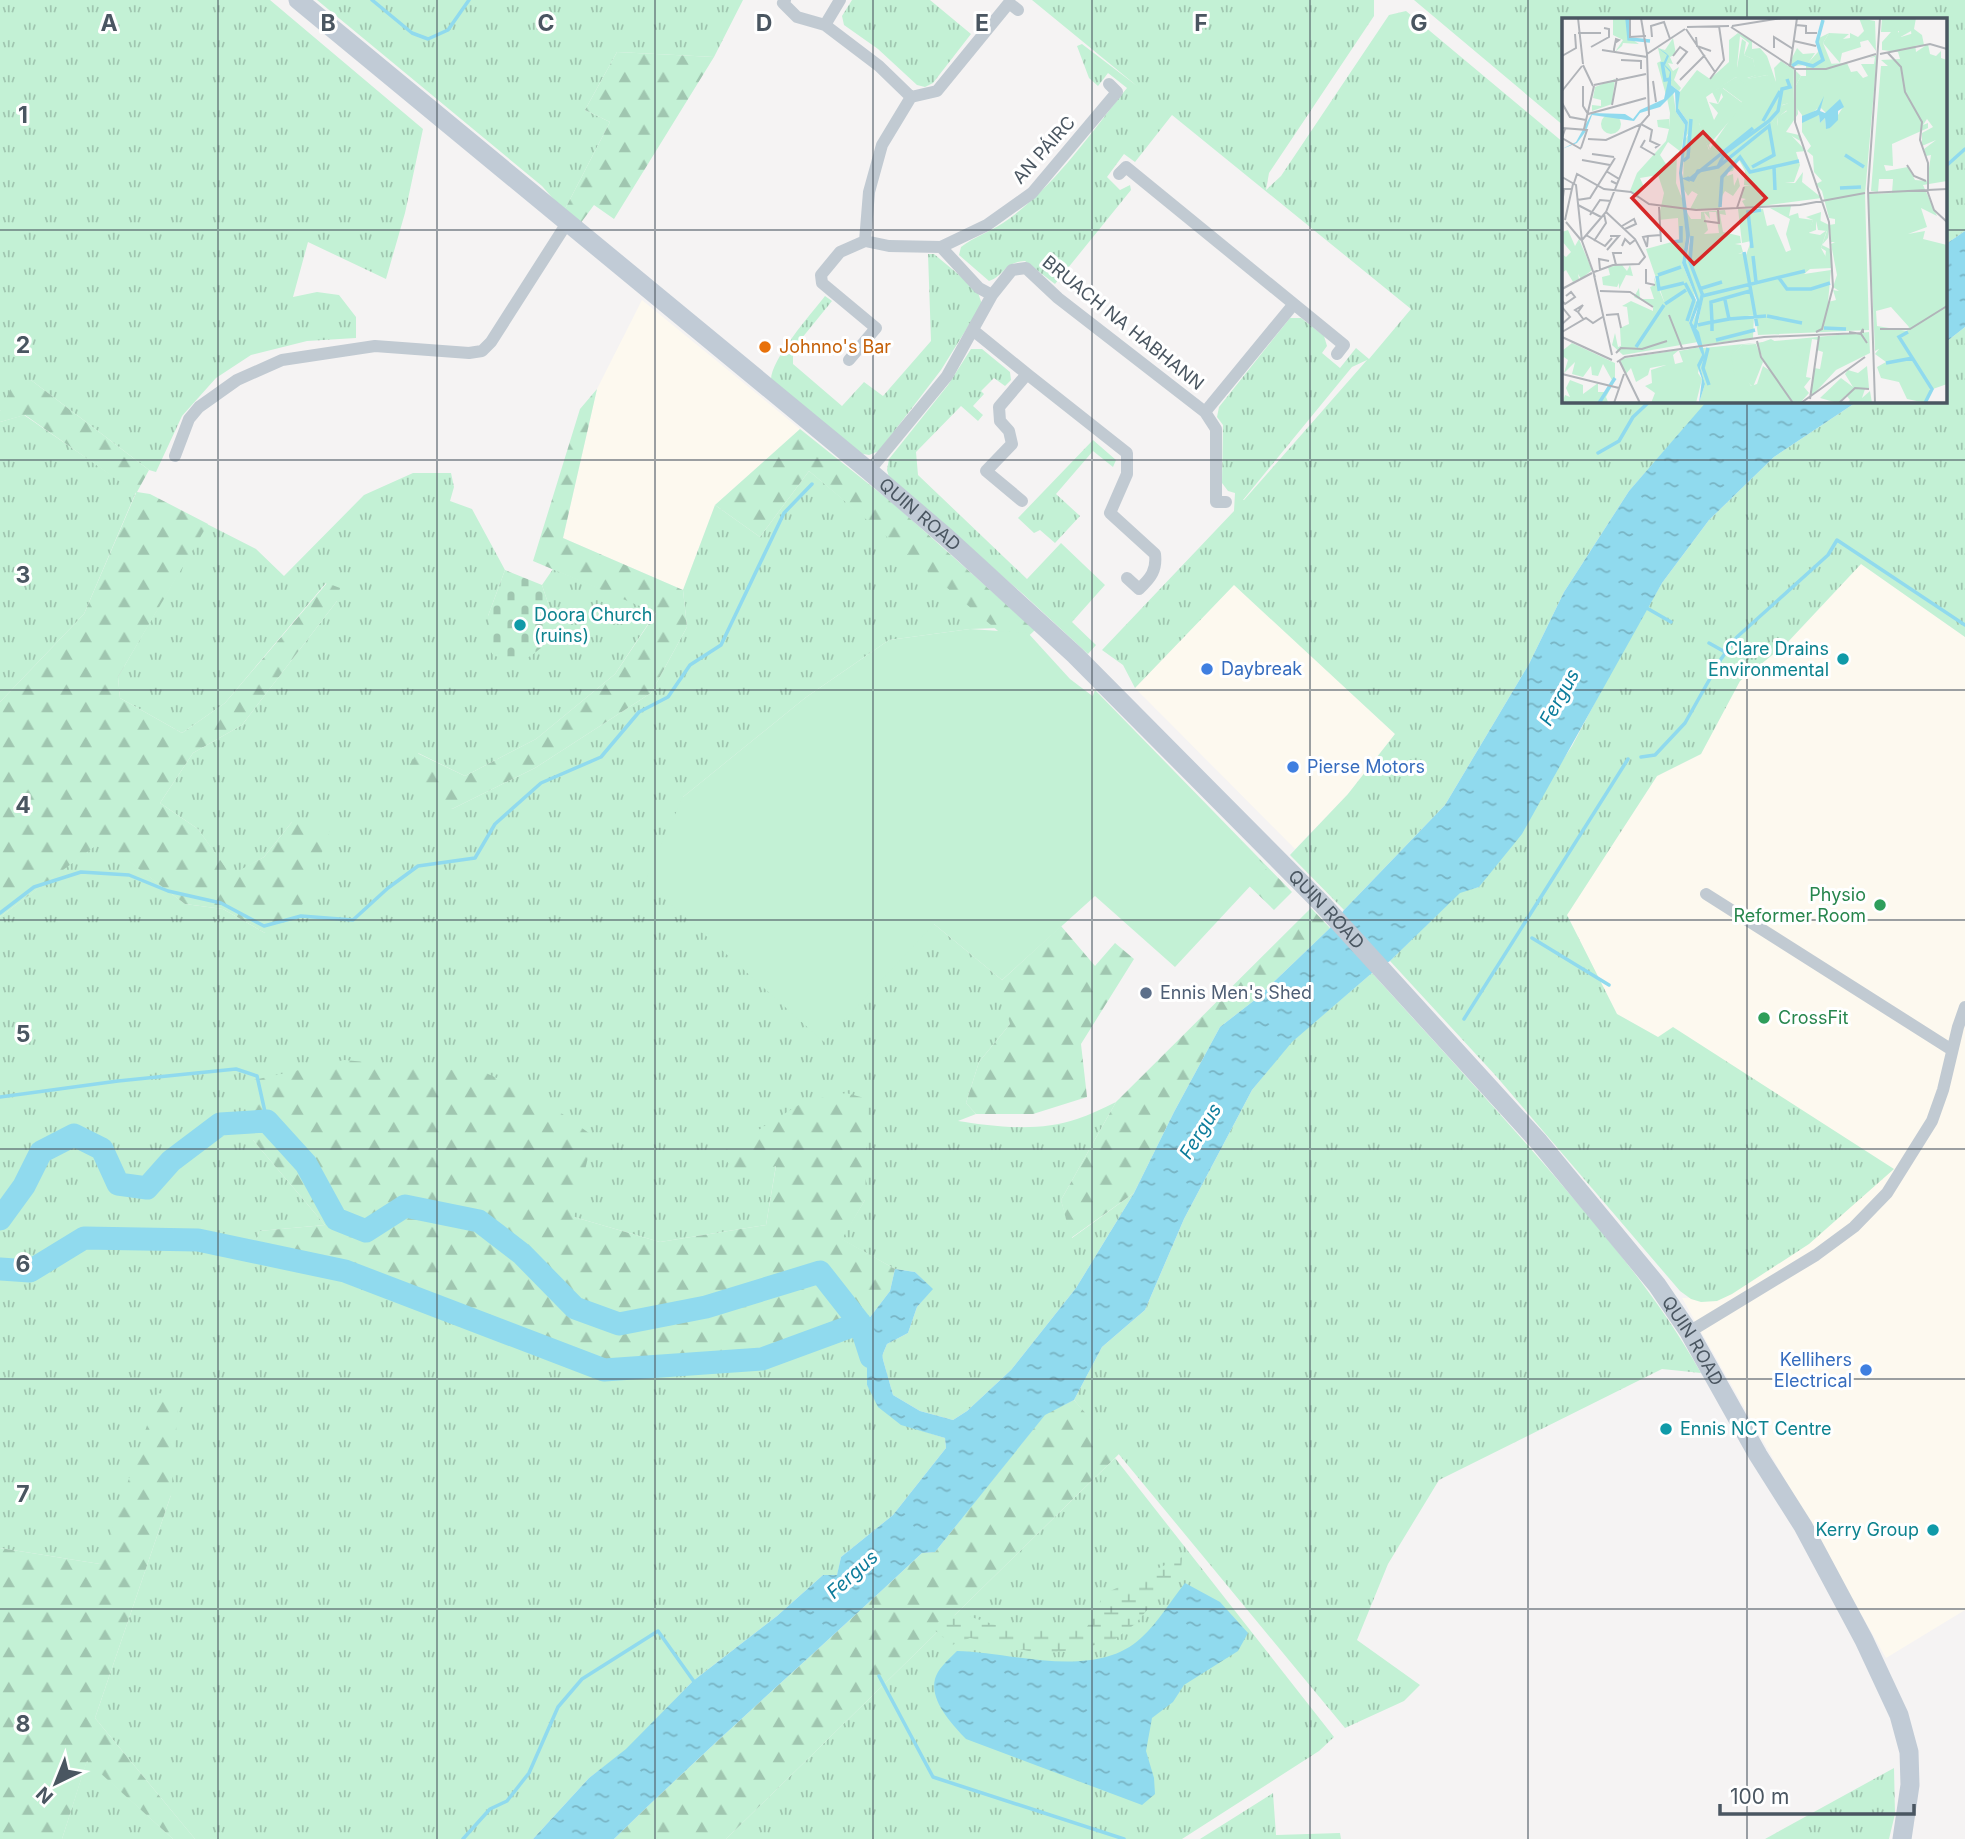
<svg xmlns="http://www.w3.org/2000/svg" width="1965" height="1839" font-family="Inter,sans-serif">
	<style>
		.commercial { fill: #fdf9ef }
		.grass { fill: url(#grass-tufts); fill-rule: evenodd }
		.forest { fill: url(#forest-firs) }
		.wetland { fill: url(#wetland-marsh) }
		.cemetery { fill: url(#cemetery-stones) }
		.park { fill: #c3f1d5 }
		.water { fill: url(#water-ripples) }
		.lines { fill: none; stroke-linecap: round; stroke-linejoin: round }
		.stream { stroke: #90daee; stroke-width: 3.5 }
		.river { stroke: #90daee; stroke-width: 23 }
		.minor { stroke: #c1cad2; stroke-width: 12 }
		.secondary { stroke: #c1cbd6; stroke-width: 19 }
		.grid { fill: none; stroke: #4a5661; stroke-width: 2; stroke-opacity: 0.55 }
		.food-dot { fill: #e8710a; stroke: #fff; stroke-width: 2.5 }
		.culture-dot { fill: #0f9aa8; stroke: #fff; stroke-width: 2.5 }
		.shop-dot { fill: #3f7fe0; stroke: #fff; stroke-width: 2.5 }
		.leisure-dot { fill: #2e9e5b; stroke: #fff; stroke-width: 2.5 }
		.service-dot { fill: #5c6f8a; stroke: #fff; stroke-width: 2.5 }
		.labels { text-anchor: middle; stroke-width: 6; stroke-linejoin: round; paint-order: stroke }
		.street-label { font-size: 18px; fill: #4a5661; stroke: #fff }
		.food-label { font-size: 18px; fill: #c56008; stroke: #fff; text-anchor: start }
		.culture-label { font-size: 18px; fill: #0d838f; stroke: #fff; text-anchor: start }
		.shop-label { font-size: 18px; fill: #366cbe; stroke: #fff; text-anchor: start }
		.leisure-label { font-size: 18px; fill: #27864d; stroke: #fff; text-anchor: end }
		.service-label { font-size: 18px; fill: #4e5e75; stroke: #fff; text-anchor: start }
		.water-label { font-size: 19px; font-style: italic; fill: #0c7c9b; stroke: #fff }
		.inset-river { fill: none; stroke: #90daee; stroke-width: 3.5 }
		.inset-road { fill: none; stroke: #b1b4b9; stroke-width: 2 }
		.view { fill: #d62828; fill-opacity: 0.15; stroke: #d62828; stroke-width: 3.5 }
		.inset-edge { fill: none; stroke: #4a5661; stroke-width: 3.5 }
		.grid-label { font-size: 23px; text-anchor: middle; font-weight: bold; fill: #4a5661; stroke: #fff; stroke-width: 6; stroke-linejoin: round; paint-order: stroke }
	</style>
	<defs>
		<pattern id="grass-tufts" width="24" height="20" patternUnits="userSpaceOnUse" patternTransform="scale(1.75)"><rect width="24" height="20" fill="#c3f1d5"/><path d="M3 7l-1-3M5 7V3M7 7l1-3M15 17l-1-3M17 17v-4M19 17l1-3" fill="none" stroke="#a0c6b0"/></pattern>
		<pattern id="forest-firs" width="22" height="20" patternUnits="userSpaceOnUse" patternTransform="scale(1.75)"><rect width="22" height="20" fill="#c3f1d5"/><path d="M5 1l3.5 6h-7zM16 11l3.5 6h-7z" fill="#a0c6b0"/></pattern>
		<pattern id="wetland-marsh" width="20" height="14" patternUnits="userSpaceOnUse" patternTransform="scale(1.75)"><rect width="20" height="14" fill="#c3f1d5"/><path d="M1 5h8M5 5V1M11 12h8M15 12V8" fill="none" stroke="#a0c6b0"/></pattern>
		<pattern id="cemetery-stones" width="16" height="16" patternUnits="userSpaceOnUse" patternTransform="scale(1.75)"><rect width="16" height="16" fill="#c3f1d5"/><path d="M2 7V4a2 2 0 0 1 4 0v3zM10 15v-3a2 2 0 0 1 4 0v3z" fill="#a0c6b0"/></pattern>
		<pattern id="water-ripples" width="26" height="14" patternUnits="userSpaceOnUse" patternTransform="scale(1.75)"><rect width="26" height="14" fill="#90daee"/><path d="M2 4q2-2 4 0t4 0M15 11q2-2 4 0t4 0" fill="none" stroke="#78b4c4"/></pattern>
	</defs>
	<rect width="100%" height="100%" fill="#f5f3f3"/>
	<!-- commercial -->
	<path class="commercial" d="M642,300L800,429L715,505L683,590L563,538L597,389Z
		M1861,564L1965,637V1610L1886,1658L1682,1298L1722,1297L1658,1037L1617,1014L1567,915L1657,776L1701,754L1740,681L1786,644Z
		M1234,584L1395,734L1348,794L1295,849L1135,688Z"/>
	<!-- grass -->
	<path class="grass" d="M0,0H270L423,129L405,213L386,279L308,242L293,297L317,292L339,295L356,317V338L307,341L251,355L216,378L182,416L156,472L149,470L31,380L0,411Z
		M317,0H743L714,57L617,52L585,110L610,122L564,211L542,186Z
		M852,0H930L971,34L933,83L925,87L917,85L878,49L844,25L842,16Z
		M1032,0H1374V16L1269,173L1266,190L1281,176L1389,15L1406,11L1564,143V401H1708L1629,491L1564,592L1529,664L1445,805L1344,910L1290,855L1348,794L1395,734L1234,585L1135,688L1123,665L1102,650L1234,511L1235,493L1228,491L1222,483L1223,425L1217,417L1219,407L1290,318H1301L1324,336L1327,346L1322,353L1340,368L1356,348L1369,359L1411,309L1172,115L1135,162L1124,154L1107,177L1120,190L1130,185L1131,190L1055,284L1025,261C1004,262 1005,275 989,281L959,255L961,247C974,237 989,232 1003,223C1053,189 1089,135 1127,88L1108,73L1098,86L1089,78L1077,46L1082,44L1137,86ZM1367,360L1244,500H1243L1352,367Z
		M1414,0H1965V231L1946,244V19H1564V126Z
		M928,254H934L977,290L982,304L941,370L879,451L869,455L858,453L771,380C771,359 811,314 825,296L832,301L793,349V364L842,406L864,382L883,396L931,341Z
		M1965,327V637L1861,564L1786,644L1740,681L1701,754L1657,776L1567,915L1617,1014L1658,1037L1673,1027L1894,1169L1809,1244L1732,1294L1717,1301L1701,1302L1691,1299L1680,1291L1496,1076L1390,961L1460,892L1479,887L1572,746L1618,659L1662,583L1709,520L1774,457L1858,401H1946V342Z
		M971,349H982L1010,372L1011,380L1005,386L994,378L981,391L984,394L973,406L983,415L978,421L961,406L916,452L918,475L1027,579L1061,543L1105,585L1072,622L1096,645L1088,654L1023,594L889,477L887,470L889,459L948,385Z
		M24,415L136,492L84,614L0,702V422Z
		M1093,440L1116,460L1113,467L1093,451L1056,494L1080,516L1055,543L1040,530L1034,533L1018,518Z
		M809,471L998,628L970,629L889,640L805,698L683,797L934,924L1002,980L1010,1024L979,1062L966,1103L976,1114L958,1121C996,1127 1040,1132 1077,1119C1090,1115 1103,1108 1116,1102L1061,1200L1072,1238L1134,1193L1076,1288L1011,1370L967,1411L953,1420L920,1411L893,1395L882,1356L887,1344L908,1333L917,1307L932,1289L915,1272L895,1269L841,1239L865,1200L776,1165L766,1225L660,1242L574,1217L253,1140L325,1225L259,1231L255,1252L762,1359L860,1323L858,1333L867,1359V1385L901,1424L945,1438L946,1448L893,1515L841,1557L837,1576L823,1575L777,1616L693,1681L626,1750L589,1778L533,1839H195L95,1718L171,1495L100,1564L0,1548V917L102,840L185,904L223,909L265,933L292,822L264,857L231,876L198,829L160,803L193,753L242,725L337,601L326,583L225,703L182,733L120,698L118,677L207,524L256,549L284,576L364,495L413,473H451L454,487L450,501L472,509L505,570L488,616L550,609L542,585L553,569L656,612L615,674L536,739L465,776L418,753L452,809L535,768L651,693L687,627L683,590L715,505L760,537Z
		M1372,973C1438,1046 1505,1118 1568,1192C1617,1249 1664,1307 1701,1373L1662,1369L1439,1480L1388,1564L1357,1640L1420,1685L1404,1701L1345,1728L1074,1400L1102,1347L1145,1310L1184,1219L1252,1090L1291,1042Z
		M1115,1458L1334,1737L1319,1751L1182,1839H726Z
		M87,1760L173,1839H62Z
		M1894,1768L1895,1814L1889,1839H1765Z
		M1273,1793L1276,1835L1340,1833L1341,1839H1200Z"/>
	<!-- forest -->
	<path class="forest" d="M617,52L714,57L614,219L594,205L580,224L564,211L610,122L585,110Z
		M31,380L149,470L137,492L150,494L208,524L118,677L120,698L182,733L225,703L327,583L340,588L337,601L242,725L193,753L160,803L198,829L231,875L264,857L292,822L333,823L295,924L265,933L223,909L185,904L102,841L0,917V702L84,614L136,493L25,415L0,422V411L13,384Z
		M597,389L563,538L683,590L687,627L651,693L535,768L452,809L401,779L417,753L465,776L536,739L615,674L656,613L533,561L580,409Z
		M800,429L895,505L1035,630L1017,647L809,471L760,537L715,505Z
		M1095,690L1292,892L1274,910L1136,777L1086,714Z
		M1311,908L1330,928L1256,999L1220,1027L1174,1112L1134,1193L1071,1238L1061,1200L1116,1102Z
		M1061,926L1095,966L1115,943L1134,959L1081,1044L1087,1097L1033,1114H976L966,1103L979,1062L1010,1024L999,983Z
		M344,1060L486,1073L543,1100L593,1136L574,1217L660,1242L766,1225L776,1166L739,1178L721,1153L805,1101L846,1093L868,1099L865,1200L842,1239L895,1269L890,1291L858,1333L859,1323L762,1359L604,1370L345,1271L254,1252L259,1231L325,1225L253,1140L245,1082Z
		M158,1393L179,1397L171,1495L95,1718L195,1839H173L87,1761L62,1839H0V1548L100,1564Z
		M1074,1400L1120,1453L726,1839H614C714,1741 820,1649 922,1553L935,1552L1045,1414Z"/>
	<!-- wetland -->
	<path class="wetland" d="M1182,1557L1181,1571L1135,1624L1114,1640L1079,1649L1042,1654L970,1638L952,1645L932,1628L945,1616L965,1615L1014,1631L1086,1629L1104,1594Z"/>
	<!-- cemetery -->
	<path class="cemetery" d="M505,570L542,585L550,609L551,639C529,658 520,670 492,654L488,616Z"/>
	<!-- park -->
	<path class="park" d="M970,629L1028,633L1070,679L1107,707L1267,868L1175,967L1095,896L1002,980L934,924L824,1042L645,881L683,797L805,698L889,640Z"/>
	<!-- water -->
	<path class="water" d="M1965,231V327L1946,342V244Z
		M1707,401H1858L1774,457L1709,520L1662,583L1522,834L1479,887L1460,893L1390,961L1372,973L1292,1042L1252,1090L1184,1219L1145,1310L1102,1347L1074,1400L1045,1415L935,1552L922,1553C820,1649 714,1741 614,1839H533L589,1778L626,1749L693,1681L777,1616L823,1575H837L841,1557L893,1515L946,1448L945,1438L901,1425L878,1407L867,1385V1359L858,1333L890,1291L895,1269L915,1272L933,1289L917,1307L908,1333L887,1344L882,1356L893,1395L920,1411L953,1420L967,1411L1011,1370L1076,1288L1134,1193L1174,1112L1220,1027L1256,999L1330,928L1344,910L1445,805L1529,664L1564,592L1629,491Z
		M1185,1583L1220,1602L1248,1633L1238,1651L1184,1685L1173,1702L1152,1718L1146,1751L1154,1778L1155,1794L1142,1805L966,1739C951,1723 924,1695 938,1672C943,1664 951,1657 957,1651C1012,1652 1095,1681 1141,1638C1158,1623 1171,1600 1185,1583Z"/>
	<g class="lines">
		<!-- stream -->
		<path class="stream" d="M372,0L412,33L428,39L448,30L469,0
			M1946,166L1965,149
			M1598,453L1619,441L1633,417L1650,401
			M1645,607L1671,622
			M1709,643L1725,652
			M1641,757L1655,755L1685,723L1721,659L1737,637L1828,555L1837,540L1965,625
			M0,913L34,887L81,872L129,875L168,891L221,903L264,926L301,916L353,920L388,888L418,866L475,858L495,824L541,783L601,757L639,712L668,697L690,665L721,645L784,513L812,484
			M1532,938L1609,985
			M1464,1019L1628,759
			M0,1097L118,1081L236,1069L257,1076L267,1121
			M879,1676L933,1777L1124,1839
			M463,1839L490,1809L507,1801L529,1773L558,1707L582,1679L658,1631L695,1683"/>
		<!-- river -->
		<path class="river" d="M0,1219L24,1186L41,1152L74,1135L102,1149L118,1184L147,1188L171,1161L220,1124L267,1121L306,1164L336,1219L366,1231L405,1206L479,1221L522,1254L575,1308L619,1324L706,1307L820,1272L860,1323L871,1357
			M0,1269L30,1271L84,1238L198,1240L345,1271L604,1370L762,1359L860,1323"/>
		<!-- minor -->
		<path class="minor" d="M785,0L783,3L797,17L825,25L879,66L911,97L937,91L1009,3L1018,10
			M825,25L840,0
			M911,97L882,145L869,192L865,241L889,246L941,247
			M1119,174L1126,167L1344,345L1337,354
			M992,295L979,288L941,247L987,225L1032,193L1117,92L1109,84
			M974,331L1027,374L999,407L1000,421L1009,431L1012,444L986,471L1022,501
			M849,360L876,328L822,283L821,275L840,252L865,241
			M1027,374L1127,453V474L1110,513L1155,554C1157,570 1151,578 1139,589L1127,578
			M1205,412L1293,305
			M175,456L189,419L199,407L237,380L282,360L375,346L469,353L482,351L491,342L567,223
			M869,471L947,376L992,295L1012,270L1026,268L1058,298L1205,412L1216,429V502H1226
			M1706,894L1952,1050
			M1689,1332L1816,1255L1854,1227L1887,1193L1932,1121L1943,1090L1958,1027L1965,1007"/>
		<!-- secondary -->
		<path class="secondary" id="s1" d="M298,0L869,471L946,537L1075,655L1323,905L1539,1142L1657,1285L1689,1332L1758,1455L1803,1526L1864,1640L1899,1715L1909,1752L1910,1785L1902,1839"/>
	</g>
	<!-- grid -->
	<path class="grid" d="M218,0V1839M437,0V1839M655,0V1839M873,0V1839M1092,0V1839M1310,0V1839M1528,0V1839M1747,0V19M0,230H1564M1946,230H1965M1747,401V1839M0,460H1965M0,690H1965M0,920H1965M0,1149H1965M0,1379H1965M0,1609H1965"/>
	<!-- markers -->
	<circle class="food-dot" cx="765" cy="347" r="7"/>
	<g class="culture-dot">
		<circle cx="520" cy="625" r="7"/>
		<circle cx="1843" cy="659" r="7"/>
		<circle cx="1666" cy="1429" r="7"/>
		<circle cx="1933" cy="1530" r="7"/>
	</g>
	<g class="shop-dot">
		<circle cx="1207" cy="669" r="7"/>
		<circle cx="1293" cy="767" r="7"/>
		<circle cx="1866" cy="1370" r="7"/>
	</g>
	<g class="leisure-dot">
		<circle cx="1880" cy="905" r="7"/>
		<circle cx="1764" cy="1018" r="7"/>
	</g>
	<circle class="service-dot" cx="1146" cy="993" r="7"/>
	<g class="labels">
		<!-- street labels -->
		<g class="street-label">
			<text transform="translate(1044 150) rotate(-48)" y="6">AN PÁIRC</text>
			<text transform="translate(1123 323) rotate(39)" y="6">BRUACH NA HABHANN</text>
			<text dy="6" stroke="none"><textPath href="#s1" startOffset="807">QUIN ROAD</textPath></text>
			<text dy="6" stroke="none"><textPath href="#s1" startOffset="1374">QUIN ROAD</textPath></text>
			<text dy="6" stroke="none"><textPath href="#s1" startOffset="1941">QUIN ROAD</textPath></text>
		</g>
		<!-- food labels -->
		<g class="food-label">
			<text x="779" y="353">Johnno's Bar</text>
		</g>
		<!-- culture labels -->
		<g class="culture-label">
			<text x="534" y="621">Doora Church<tspan x="534" dy="21">(ruins)</tspan></text>
			<text x="1829" y="655" text-anchor="end">Clare Drains<tspan x="1829" dy="21">Environmental</tspan></text>
			<text x="1680" y="1435">Ennis NCT Centre</text>
			<text x="1919" y="1536" text-anchor="end">Kerry Group</text>
		</g>
		<!-- shop labels -->
		<g class="shop-label">
			<text x="1221" y="675">Daybreak</text>
			<text x="1307" y="773">Pierse Motors</text>
			<text x="1852" y="1366" text-anchor="end">Kellihers<tspan x="1852" dy="21">Electrical</tspan></text>
		</g>
		<!-- leisure labels -->
		<g class="leisure-label">
			<text x="1866" y="901">Physio<tspan x="1866" dy="21">Reformer Room</tspan></text>
			<text x="1778" y="1024" text-anchor="start">CrossFit</text>
		</g>
		<!-- service labels -->
		<g class="service-label">
			<text x="1160" y="999">Ennis Men's Shed</text>
		</g>
		<!-- water labels -->
		<g class="water-label">
			<text transform="translate(1559 697) rotate(-61)" y="7">Fergus</text>
			<text transform="translate(1200 1131) rotate(-58)" y="7">Fergus</text>
			<text transform="translate(852 1574) rotate(-42)" y="7">Fergus</text>
		</g>
	</g>
	<!-- overview -->
	<g transform="translate(1562 18)">
		<rect width="385" height="385" fill="#f5f3f3"/>
		<path d="M51,0H66V19L77,26L61,25L60,28L53,34L61,22L51,17ZM297,0L313,3L314,33L306,22L298,24L299,29L280,35L278,45L261,25L267,15L287,16L281,21L288,20V15L296,19L302,13ZM320,0H329L339,19L352,15L354,34L366,26L368,36L374,38L379,33V40L385,42V163L361,167L375,198L359,190L365,209L346,216L363,213L361,221L385,227V366L371,371L364,385L345,381L337,364L319,360L315,349L324,344L313,336L317,331L313,333L306,176L330,175L331,161H317L316,174L309,173L319,48H326L319,42L338,41L336,34L320,32V24L329,14H319ZM365,101L371,109L360,115V128L374,122L362,131L364,138L369,137L365,163L353,162L346,149L324,153L322,147L331,148L330,126L366,110V105L361,107ZM329,289L347,309L345,313L315,308L314,293ZM111,20L114,36L108,39L111,46L106,45L111,53L117,49L112,62L119,70L117,73L109,67V59L104,77L95,45L99,43L96,30L103,32ZM180,21L184,24L182,37L191,41L195,57L185,60L175,50ZM235,30L241,36L253,35L245,47L285,45L289,54L295,53L301,60L306,58L299,46H312L313,39L307,40L315,37L303,176L307,312L196,317L188,266L142,279L135,303L136,306L192,297L191,320L140,327L130,305L136,292L124,244L128,223L124,193L129,201H139V194L163,192L164,197L158,196L161,214L178,218L179,225L173,226L179,227L181,234L176,236L181,235L183,240L189,223L180,225L176,191H201L205,208L212,206L224,234L229,232L224,216L228,201L208,190L229,188L227,198L236,195L237,200L251,202L247,215L258,217L265,212L259,230L270,250L248,251L242,256L269,252L266,284L274,282L271,272L277,273L271,269L275,257L269,226L273,224H269L268,212L258,211L257,202L267,207L273,206V201L267,200L260,173L254,166L260,163L252,154L251,138L245,133L249,128L240,114V97L234,89V67L239,58H244V47L232,48L231,84L220,87L225,92L215,100L216,109L209,102L205,107L209,117L228,116L244,133L234,134L238,147L232,164L223,165H233L241,154L240,164L260,180L184,190L180,183L184,181L179,180L182,168L189,167H182L183,153L176,140L171,153L166,154L165,158L171,156L172,168L176,159L178,168L171,178L163,173L159,180L160,166L158,190L146,191L139,178L130,173L126,178L121,170L122,124L132,106L137,105L147,132L180,84L161,70L156,86L150,74L174,59L180,62L205,57L214,64L212,50L219,43L226,48ZM278,82L281,89L268,110H264L263,100L258,105L257,97L240,102L258,89L264,95ZM142,194L148,201L147,194H154L157,215L142,216L146,212ZM111,74L114,94L123,107L119,134L106,124L98,137L104,146L115,135L114,165L121,183L124,219L120,245L135,282L127,305L136,324L61,337L50,327L53,315L56,329L59,328L58,310L67,306L65,289L60,288L69,283L91,293V288L72,279L77,270L78,281H92L88,269L93,267L92,259L103,286L84,231L117,222L116,200L96,202L102,175L96,157L78,160L82,169L75,180L68,173L75,155L104,123L107,111L96,109L95,102L107,101V110L108,95L105,80ZM6,212L13,228L17,221L30,252L19,261L16,256L17,261L11,264L4,252L0,255V236L4,239L9,234L0,223V214ZM60,247L65,253L68,247L71,258L64,257L57,271V265L55,269L41,267L40,259L48,257L46,249ZM307,314L308,335L274,352L248,380L252,350L258,351L261,334L255,332L256,322L250,321L244,359L249,360L242,369L247,375L238,385H137L143,366L138,349L141,330ZM194,325L207,352L201,348L195,366L189,368L170,337L180,327ZM10,325L53,345V362L44,379L46,384L0,385L3,377L8,379L4,370L8,362L21,367V376L36,365V374H44L51,364L41,346L36,358L30,357L29,348L21,359L10,356L13,344L2,355L6,342L2,339L0,342V333ZM133,330H138L140,337L136,355L140,361L134,385H89L93,375L83,368L90,365L89,352L104,347L88,350L86,357L74,364L69,350L63,357L58,341L117,332L111,337L113,346L121,344L117,333ZM305,348L307,370L303,371L300,380L308,373L310,385H285L288,382L284,377L276,385L258,380L279,360L291,369L283,356L286,352L296,355Z" fill="#c3f1d5" fill-rule="evenodd"/>
		<path d="M329,0H354L352,11L360,17L362,27L351,28L349,13L335,21L337,13H333ZM176,15L190,22V31L198,30L205,38L214,64L210,66L205,57L186,61L184,67L174,59L159,69L182,86L147,127L150,136L142,121L134,120L141,119L137,105L124,118L126,104L116,90L117,75L135,52L148,61L167,44V22ZM178,18L187,25L182,37L191,41L194,57L186,60L175,49ZM157,70L161,79L156,86L147,84L156,95L152,102L144,79ZM232,51L239,58L234,67L236,96L224,114L237,117L240,124L228,117L211,124L205,107L209,102L216,108L215,99L225,93L219,88L231,83ZM152,143L158,149L155,153L138,157L135,170L128,164L135,151ZM259,194L258,210H267L266,220L260,227L268,231L270,248L262,247L264,233L259,230L265,213L256,212L254,203V212L246,215L251,202L244,199ZM187,266L192,297L136,306L141,279ZM209,321L238,338L225,359L210,353L200,339L198,325ZM194,326L201,344L191,369L181,360H173L169,337L180,327Z" fill="#c3f1d5" fill-rule="evenodd"/>
		<path d="M267,15L261,25L270,47H244L256,34L255,21Z" fill="#c3f1d5"/>
		<path d="M53,61L50,86L30,93V87L39,88V82L31,80L33,69ZM39 106a10 10 0 1 1 20 0a10 10 0 1 1-20 0ZM139,170H150V187L145,192L128,191Z" fill="#c3f1d5"/>
		<path d="M96,30L104,35L107,38L103,47L108,52L109,54V67L118,74L116,90L126,104L120,155L121,160L125,159L128,164L121,161L128,217L124,244L138,284L130,305L137,314L143,338L138,349L143,366L137,385L140,361L135,347L140,337L127,305L135,282L120,245L124,219L117,155L123,107L114,94L113,74L98,89L78,95L72,103L30,97L24,113L15,125L0,131L14,124L30,95L63,96L71,101L78,92L102,81L108,54L101,46L105,37ZM262,78L258,93L263,95L278,81L282,89L276,93V102L268,110L264,111L263,100L258,105L257,97L240,105V98L255,92Z" fill="#90daee"/>
		<path class="inset-river" d="M65,0L67,21L88,23M100,44L103,62L109,61M230,48L236,44L251,48L261,42L255,24L261,2M201,103L218,73M283,137L302,149M121,143L126,139L129,101M156,149L207,108L212,137L190,149M212,149L213,172M125,160L131,162L136,153L156,149L163,135L207,103L216,93L220,71L228,69L225,61M128,161L191,110M278,170L299,169M158,189L160,159L178,139L188,154L237,143M130,218L128,244L141,278M110,224L119,223V208M190,230L186,194L199,192M182,234L195,308M191,238L194,264M96,257L119,249M95,258L97,271L122,265M217,260L225,271H249L268,265M123,265L132,282L125,303M137,271L160,264M103,286L124,272M205,298L240,305M167,301L204,298M150,304L149,284L188,273M151,304L167,301L163,282M136,307L150,304V313M133,310L140,278L243,253M262,310L284,311M346,314L337,319L370,371L363,385M154,322L193,312M74,329L102,287M146,330L141,350L147,367M324,345L351,340M37,385L53,360"/>
		<path class="inset-road" d="M16,0L21,46M68,0V19L84,18M79,0L85,36M234,7L244,8V15H255M170,8L220,0M125,9L167,8M169,9L233,51H264L314,36M124,11L153,54M16,15H39M90,19L89,8L102,4L108,21M134,19L135,28L149,33M232,23L254,28M29,29L47,19V11L42,10M212,30V19L231,31M40,32L85,39M52,34V31L54,21L57,22L53,25M326,35L339,49L343,74L360,104L358,122L366,145V172M318,36L368,26L385,31M0,38L14,30L13,16M111,38L118,29L125,34L115,46M59,42L79,43V51M21,47L31,68M228,49L235,0M233,51V104L267,204L271,269L260,311L254,314M148,61L162,42L157,8M118,62L143,37M91,63L94,84M32,67L84,56M21,68V88L26,96L84,80M0,73L20,48M0,85L8,99L24,102M50,87L55,60M0,110L25,112L19,130M3,111L0,120L19,131M22,111L32,68M26,121L44,122L79,106L90,112L88,123L97,127L93,130M83,122L79,129L93,137M30,136L52,139M20,142L48,147M345,147L352,158L364,163M44,153L57,161L55,166L49,163M0,159L14,167L20,223L33,259M12,165L15,156L42,171L69,174L87,186L134,192L238,187L303,175M365,172L372,192L385,204M307,175L385,171M15,182L28,180L53,140M0,187L2,171H9M16,187L39,199M97,189L99,224M175,190L182,169M28,197L38,182L49,183M3,202L11,166M142,203L157,205L156,192M4,204L19,222M60,208L72,201L74,206L63,211M24,217L43,228L50,220M86,218L85,229L81,219L86,218L99,217M20,222L44,194L79,106L87,97L85,36L123,11M32,223L44,205L42,196M60,228L63,221L68,226L73,222M45,232L57,218H48M54,247L51,235H60M84,251V265L93,267M38,252L37,241L47,243M32,254L51,247L77,246L83,239L73,221L44,194M32,257L50,337M0,271L30,255M38,273L68,274L91,289M0,283L3,286L13,279L9,274L4,278M0,289L8,299L0,306M16,294L13,292L21,287L16,294L22,302M44,297L56,296L59,310M107,297L120,330M318,311H348L385,288M0,314L24,300L31,305L42,298M287,314L299,316L305,325M0,319L50,342M195,323L199,339L231,385M54,335L59,330L80,331L105,323M57,342L78,385M55,344L63,339L202,319L299,315L301,311V315M0,356L57,370M248,381L257,318M52,385L62,356M239,385L303,339M277,385L293,370L307,371M313,385L306,171L318,0"/>
		<path class="view" d="M141,114L204,180L132,246L70,180Z"/>
		<rect width="385" height="385" class="inset-edge"/>
	</g>
	<g class="grid-label">
		<text x="109" y="31">A</text>
		<text x="328" y="31">B</text>
		<text x="546" y="31">C</text>
		<text x="764" y="31">D</text>
		<text x="982" y="31">E</text>
		<text x="1201" y="31">F</text>
		<text x="1419" y="31">G</text>
		<text x="23" y="123">1</text>
		<text x="23" y="353">2</text>
		<text x="23" y="583">3</text>
		<text x="23" y="813">4</text>
		<text x="23" y="1042">5</text>
		<text x="23" y="1272">6</text>
		<text x="23" y="1502">7</text>
		<text x="23" y="1732">8</text>
	</g>
	<!-- north arrow -->
	<g transform="translate(56 1783) rotate(223)" stroke="#ffffff" stroke-width="5" paint-order="stroke">
	<path d="M0-5L12 26L0 18L-12 26Z" fill="#4a5661"/>
	<text y="-10" font-size="19" font-weight="bold" text-anchor="middle" fill="#4a5661">N</text>
	</g>
	<!-- scale -->
	<path d="M1720 1804v10h194v-10" fill="none" stroke="#4a5661" stroke-width="3.5"/>
	<text x="1730" y="1804" font-size="21" fill="#4a5661" stroke="#ffffff" stroke-width="5" paint-order="stroke">100 m</text>
</svg>
